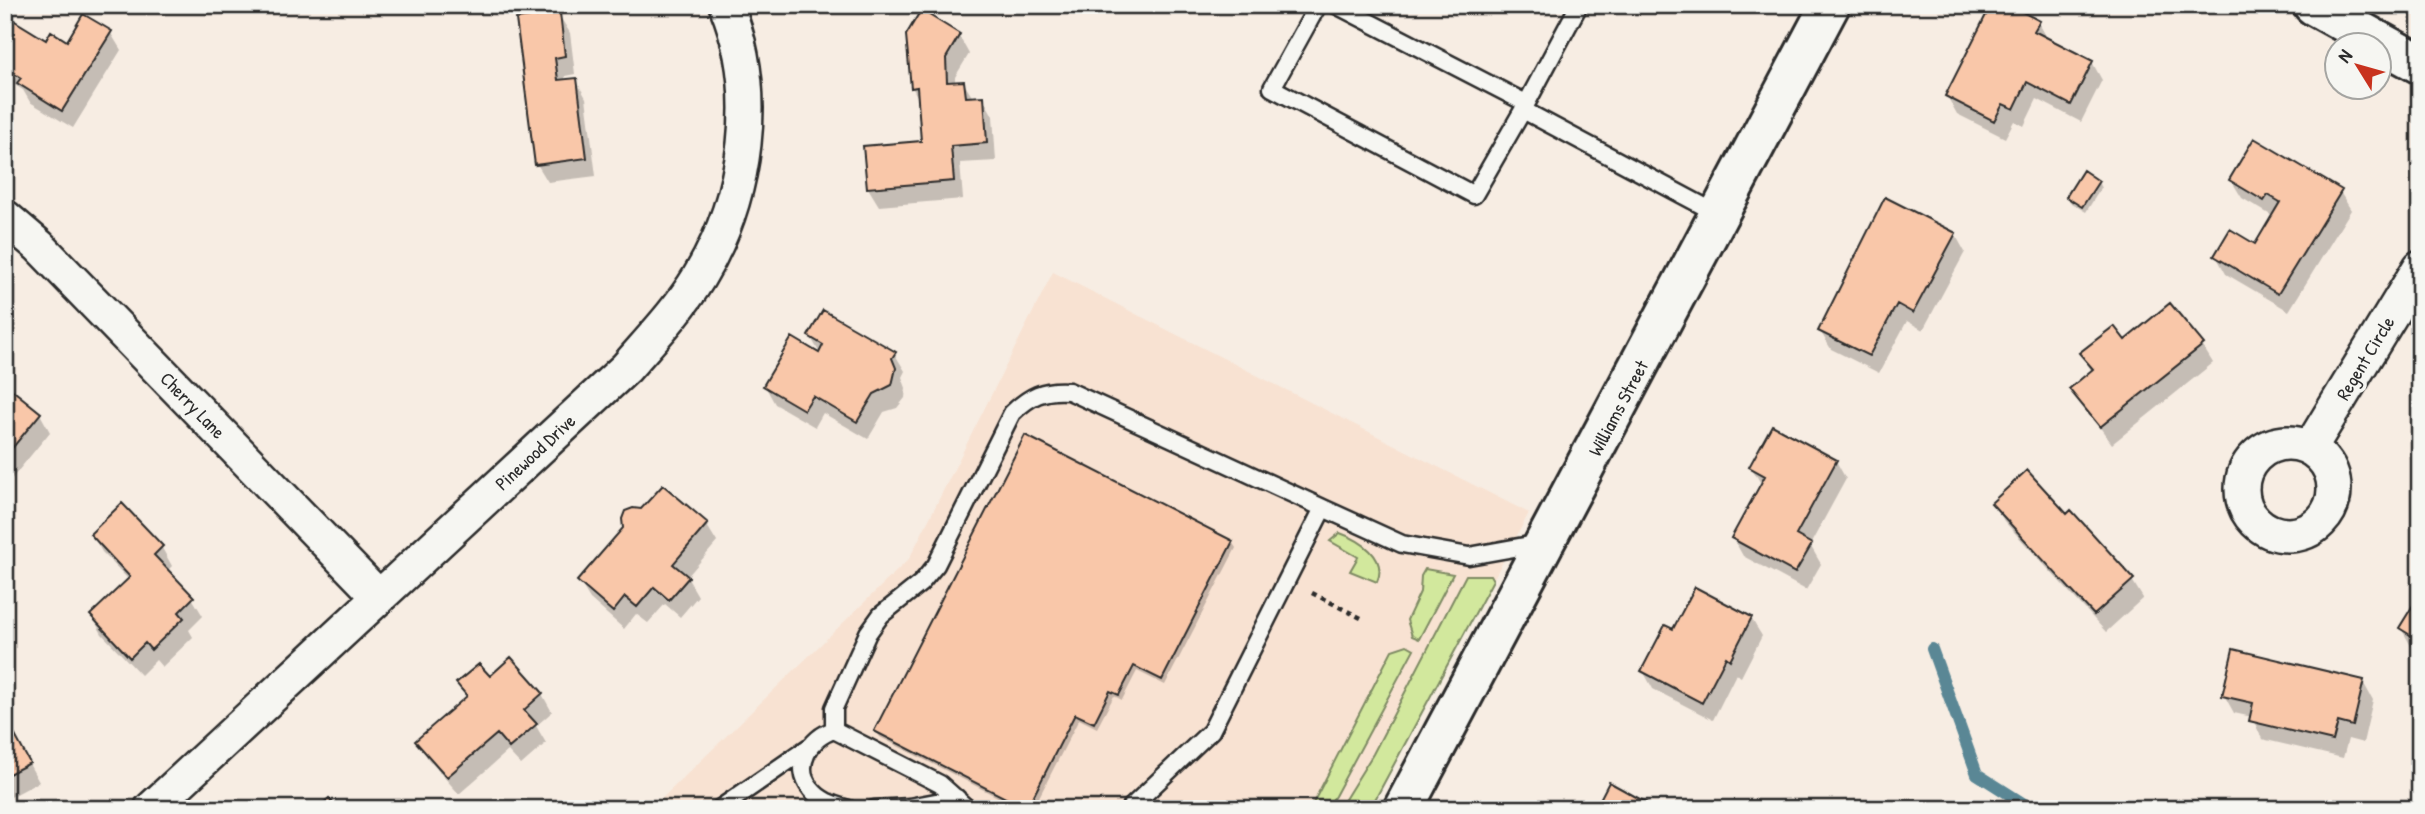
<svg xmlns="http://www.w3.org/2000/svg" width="2425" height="814" font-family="'Patrick Hand',sans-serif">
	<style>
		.built { fill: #f8e2d2 }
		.green { fill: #d2e89d; stroke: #7e8a64; stroke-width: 2 }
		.shadow { fill: #0003 }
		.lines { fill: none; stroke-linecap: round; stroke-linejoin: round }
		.stream { stroke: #5a8795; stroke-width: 12 }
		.building { fill: #f9c7a9; stroke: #2b2b2b; stroke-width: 2 }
		.lane-casing { stroke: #2b2b2b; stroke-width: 21 }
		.street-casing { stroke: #2b2b2b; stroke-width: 38 }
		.secondary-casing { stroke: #2b2b2b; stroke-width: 44 }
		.path { stroke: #2b2b2b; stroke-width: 4.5; stroke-dasharray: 5 5; stroke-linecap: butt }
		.lane { stroke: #f6f6f2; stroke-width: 16 }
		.street { stroke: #f6f6f2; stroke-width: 33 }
		.secondary { stroke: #f6f6f2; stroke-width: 38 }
		.labels { text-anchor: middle; stroke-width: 7; stroke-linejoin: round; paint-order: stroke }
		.street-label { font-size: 19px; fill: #2b2b2b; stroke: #f6f6f2 }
	</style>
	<rect width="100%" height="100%" fill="#f7ede3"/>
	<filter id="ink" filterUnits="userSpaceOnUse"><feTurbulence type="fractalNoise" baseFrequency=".0143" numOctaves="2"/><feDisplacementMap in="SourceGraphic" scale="14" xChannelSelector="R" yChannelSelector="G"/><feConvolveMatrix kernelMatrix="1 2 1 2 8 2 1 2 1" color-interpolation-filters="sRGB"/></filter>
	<g filter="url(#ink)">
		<!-- built -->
		<path class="built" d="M1053,272L1529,513L1370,809H651L909,559Z"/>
		<!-- green -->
		<path class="green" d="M1340,533C1360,540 1388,557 1377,582L1350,571L1358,557L1330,541Z
			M1425,569L1453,574L1419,639L1412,636L1407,620L1420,592L1421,576Z
			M1466,575H1490L1493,580L1370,809H1339L1373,754Z
			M1407,645L1414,649L1335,796L1326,809H1310L1392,650Z"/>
		<!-- shadow -->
		<path class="shadow" d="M559,15L570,33L575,74L565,76V81L576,80L586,98L596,176L548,182L537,164Z
			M5,17L46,42L68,43L110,32L121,50L73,128L30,102L23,90L5,79Z
			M2038,22L2049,41L2092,62L2102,80L2081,122L2037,99L2024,126L2014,121L2005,138L1957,114L1947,96Z
			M959,36L969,54L955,77V83L963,82L973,98H983L993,116L996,161L960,163L963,199L879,206L868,188L923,142L919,100L912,87Z
			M2231,180L2340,192L2351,210L2289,311L2226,274L2216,256L2255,247L2274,217L2242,198Z
			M2098,182L2101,188L2086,212L2071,203L2068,197Z
			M1955,234L1965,252L1923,330L1907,321L1879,373L1831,349L1820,331Z
			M810,336L894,353L905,371L902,377L906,388L905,398L897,408L884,412L868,439L823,413L815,427L775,404L765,386L822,357Z
			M2125,342L2202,345L2213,363L2112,444L2072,389L2092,372L2082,354Z
			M5,387L40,414L50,432L9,482L5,479Z
			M1836,461L1846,479L1810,545L1821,564L1806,590L1743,556L1733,538L1762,485L1751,467Z
			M1994,503L2067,517L2132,580L2143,598L2106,632L2004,521Z
			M122,505L162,548L172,566L167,571L192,598L203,616L189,630L193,637L162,667L156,660L141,675L102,634L92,616L129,580L102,552L92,534Z
			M706,524L717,542L687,577L698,596L680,617L665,604L648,623L636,614L624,629L590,599L579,581Z
			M1232,542L1236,548L1165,685L1137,671L1122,700L1114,696L1097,728L1079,719L1033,809H1021L880,737L876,731Z
			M2420,597V651L2411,646L2401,628Z
			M1751,618L1762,636L1741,677L1736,674L1713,720L1653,689L1643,671L1674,632Z
			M511,659L542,694L552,712L536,726L546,743L521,765L508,751L459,794L428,759L418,741L467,698L458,684L490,678Z
			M2363,682L2373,700L2363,743L2348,739L2343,758L2262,739L2252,717L2234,713L2224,695Z
			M5,720L39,782L5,800Z"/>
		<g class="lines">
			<!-- stream -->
			<path class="stream" d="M1932,649L1977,774L2032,809"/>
		</g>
		<!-- building -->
		<path class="building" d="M1991,5H2009L2040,21L2034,31L2093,61L2071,105L2027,82L2014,109L2003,104L1994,121L1945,96Z
			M921,10L960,34L946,58L947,82L964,81L966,97L984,96L987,143L951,146L954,181L867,188L863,146L921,141L917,87L911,88L906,35Z
			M560,13L565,56L555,58L558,80L577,78L587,158L535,165L516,19Z
			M83,14L112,31L62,111L17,83L21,78L5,68V15L46,40L51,31L67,41Z
			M2254,138L2342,190L2278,294L2214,256L2230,229L2255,244L2280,202L2268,195L2264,201L2229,180Z
			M2083,170L2099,181L2082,207L2066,197Z
			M1885,197L1956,233L1913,313L1897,304L1869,356L1818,331Z
			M2170,303L2204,344L2100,427L2069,389L2093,369L2079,353L2114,326L2125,340Z
			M823,310L896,352L892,358L896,368L892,385L874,394L857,422L813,396L804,410L763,386L792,337L819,353L823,345L808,336Z
			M5,384L41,413L5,457Z
			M1772,425L1837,460L1796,535L1812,544L1795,573L1731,538L1765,476L1749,467Z
			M1025,435L1233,541L1162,680L1134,666L1119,695L1110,691L1094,723L1075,714L1027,809L874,731Z
			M2027,470L2067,514L2071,510L2134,579L2094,615L1991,503Z
			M663,485L708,523L673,564L689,577L669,600L654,587L637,607L625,597L613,612L577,581L623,528L622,519L625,511L633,508L641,509Z
			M122,503L163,546L154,555L194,597L179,612L184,618L151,650L145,643L130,658L90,615L130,577L90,534Z
			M1695,587L1752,617L1730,660L1726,657L1702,703L1641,671L1665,625L1673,629Z
			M2420,594V641L2399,628Z
			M2233,649L2364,680L2353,726L2338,722L2333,741L2249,721L2253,703L2222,696Z
			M511,657L543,693L524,710L537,724L509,748L497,734L447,777L415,741L467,696L456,683L479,664L490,676Z
			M5,717L30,763L5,776Z
			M1609,782L1658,809H1595Z
			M329,798L338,809H316Z"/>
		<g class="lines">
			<!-- lane casing -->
			<g class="lane-casing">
				<path id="lane" d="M1318,5L1272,88L1474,195L1523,110
					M1336,5L1526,103
					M1579,5L1523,110L1720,215
					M834,730V708L868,633L881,615L921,583L936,565L1012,413C1030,396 1043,389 1069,391L1323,508
					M719,809L809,747
					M849,809C835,805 821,802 811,789C792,767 810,737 834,730L940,784L968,809
					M874,809L909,807L957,798
					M1129,809L1211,731L1323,508L1402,544L1469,556L1541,543"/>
			</g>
			<!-- street casing -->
			<g class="street-casing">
				<path id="street" d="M5,217L39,246L379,597
					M2242 489a46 46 0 1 1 92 0a46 46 0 1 1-92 0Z
					M2310,448L2420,267
					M151,809L626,368C652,338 679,310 699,277C747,198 762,92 726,5"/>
			</g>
			<!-- secondary casing -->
			<g class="secondary-casing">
				<path id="secondary" d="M2313,5L2420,64
					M1403,809L1830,5"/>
			</g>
			<!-- path -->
			<path class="path" d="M1312,593L1361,618"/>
			<!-- lane -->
			<use href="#lane" class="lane"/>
			<!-- street -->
			<use href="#street" class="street"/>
			<!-- secondary -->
			<use href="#secondary" class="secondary"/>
		</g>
	</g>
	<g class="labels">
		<!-- street labels -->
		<g class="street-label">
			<text transform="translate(2365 358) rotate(-59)" y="7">Regent Circle</text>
			<text transform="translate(193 405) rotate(46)" y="7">Cherry Lane</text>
			<text transform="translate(1618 408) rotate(-62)" y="7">Williams Street</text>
			<text transform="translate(535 452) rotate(-43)" y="7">Pinewood Drive</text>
		</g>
	</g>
	<!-- margin -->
	<rect width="2425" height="814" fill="none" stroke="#f6f6f2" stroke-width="28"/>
	<rect x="14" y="14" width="2397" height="786" fill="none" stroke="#2b2b2b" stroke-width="2.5" filter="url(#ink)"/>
	<!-- north arrow -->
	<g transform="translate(2358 66) rotate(307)"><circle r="33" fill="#f6f6f2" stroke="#a5a5a2" stroke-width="2"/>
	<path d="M0-5L12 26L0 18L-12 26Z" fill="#c8321e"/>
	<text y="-10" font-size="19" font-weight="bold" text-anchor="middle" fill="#2b2b2b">N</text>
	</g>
</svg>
